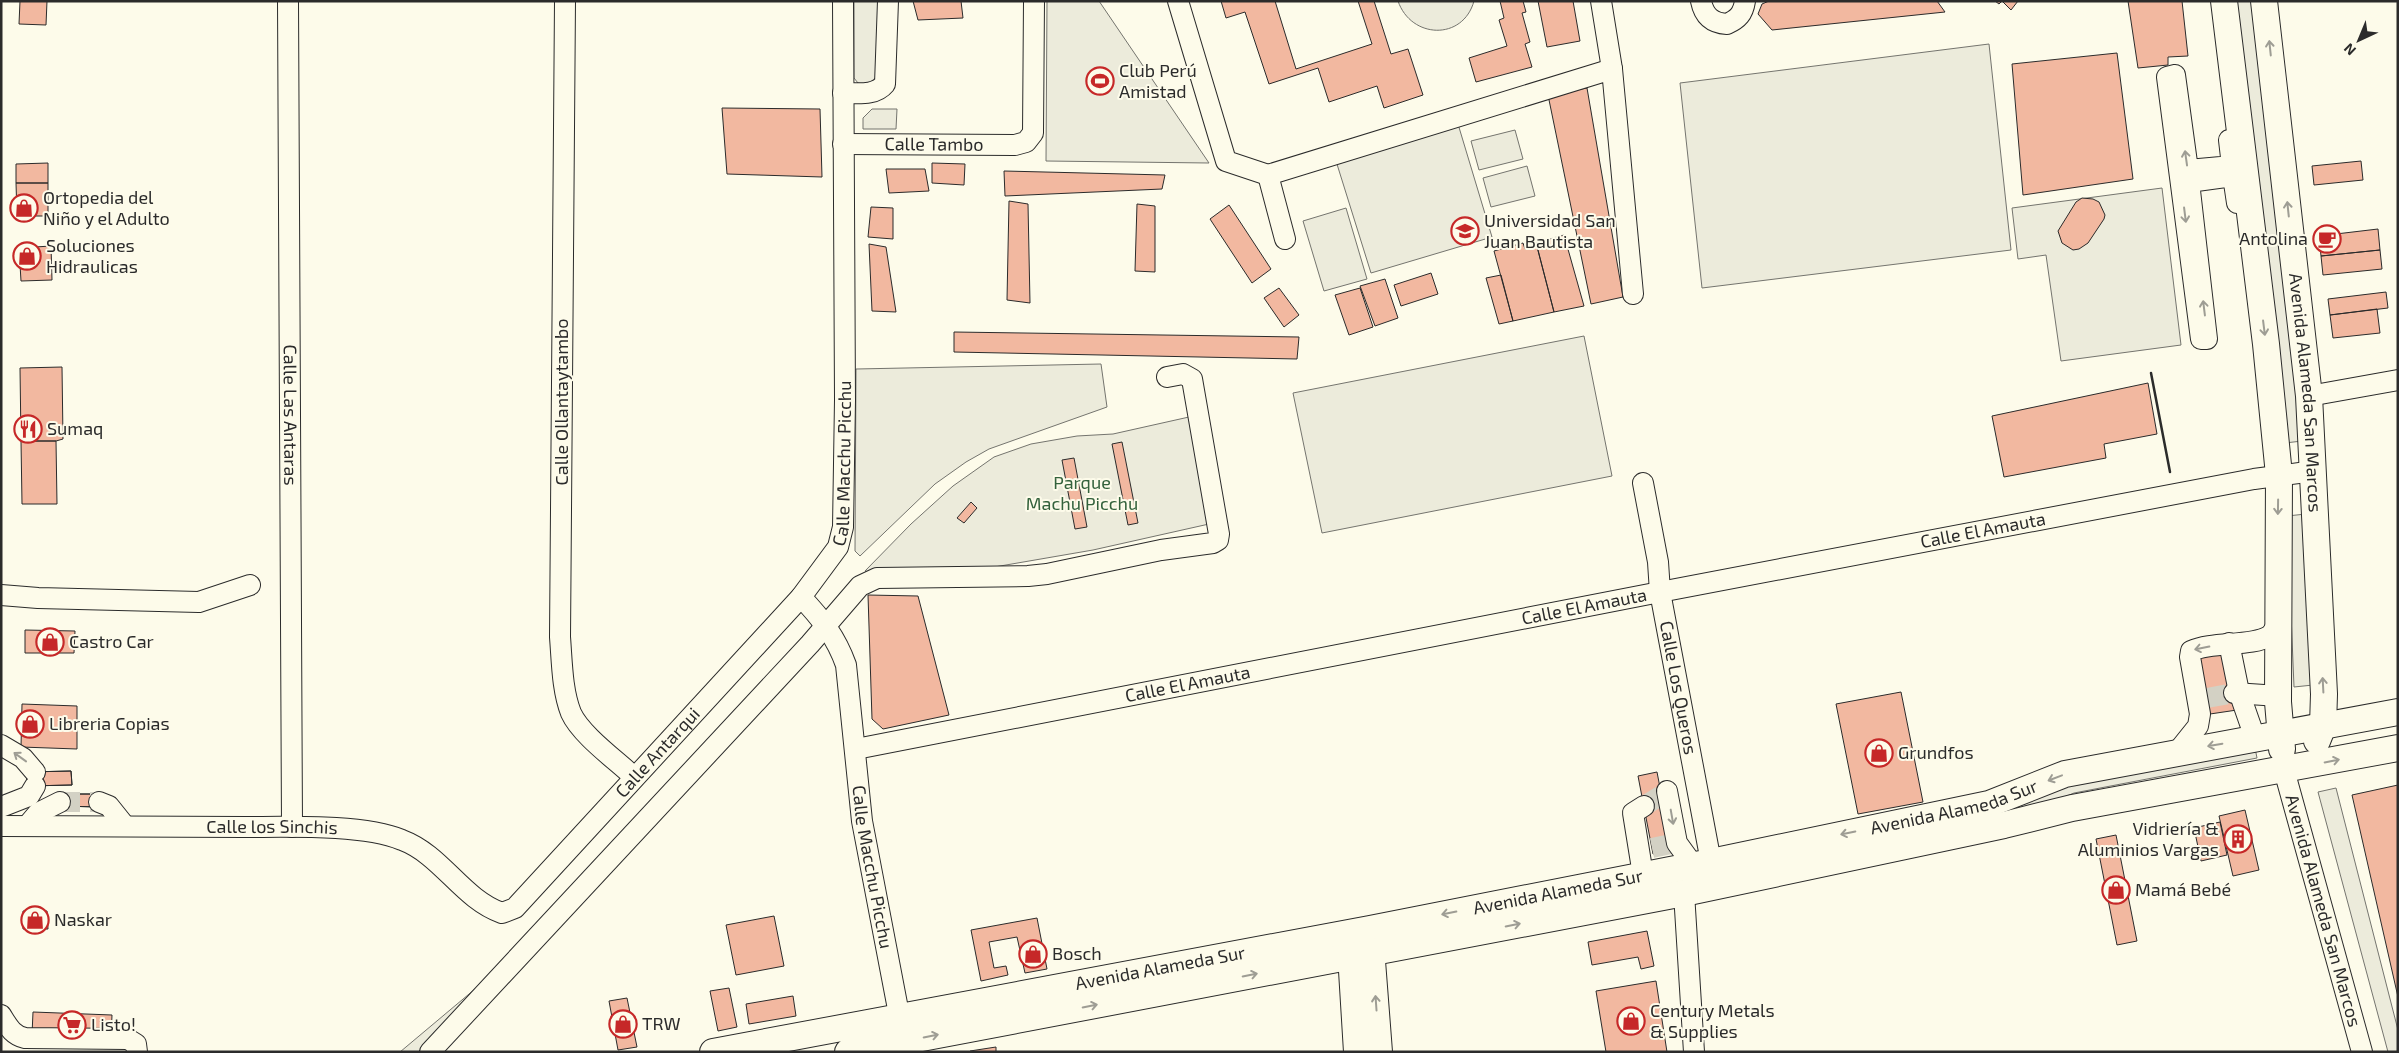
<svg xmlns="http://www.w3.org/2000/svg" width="2399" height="1053" font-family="'Exo 2',sans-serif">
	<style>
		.green { fill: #ecebdb; stroke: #74746e }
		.building { fill: #f2b8a0; stroke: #2b2b2b }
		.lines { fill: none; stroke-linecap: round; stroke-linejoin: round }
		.minor-tunnel { stroke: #d3d1c4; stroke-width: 20; stroke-dasharray: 20 10; stroke-linecap: butt }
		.minor-casing { stroke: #2b2b2b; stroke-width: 22 }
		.major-casing { stroke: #2b2b2b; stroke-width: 28 }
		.minor { stroke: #fdfbea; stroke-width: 20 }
		.major { stroke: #fdfbea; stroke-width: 26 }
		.wall { stroke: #2b2b2b; stroke-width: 2.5 }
		.oneway { stroke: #9e9d94 }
		.labels { text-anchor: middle; stroke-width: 4; stroke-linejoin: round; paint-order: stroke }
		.poi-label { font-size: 18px; fill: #2b2b2b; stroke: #fdfbea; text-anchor: start }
		.street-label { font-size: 18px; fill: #2b2b2b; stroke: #fdfbea }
		.park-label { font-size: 18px; fill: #34623c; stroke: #fdfbea }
	</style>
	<rect width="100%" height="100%" fill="#fdfbea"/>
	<!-- green -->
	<path class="green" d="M854,1H882L881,73L867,85L858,83L854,78Z
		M1047,1H1099L1209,163L1046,161Z
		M1398,1H1474C1463,41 1411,39 1398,1Z
		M2234,1H2252L2302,441L2285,443Z
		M1989,44L2011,250L1702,288L1680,83Z
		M872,109H897L896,129H863V118Z
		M1458,124L1492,237L1371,273L1336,161Z
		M1515,130L1523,159L1479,170L1471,141Z
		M1527,166L1535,196L1491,207L1483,178Z
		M2162,188L2181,345L2061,361L2046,255L2018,259L2012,208Z
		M1346,208L1367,279L1324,291L1303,221Z
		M1584,336L1612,476L1322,533L1293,393Z
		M1101,364L1107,407L989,449L966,462L935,484L860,556L855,551L856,369Z
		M1189,417L1209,524L1093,550L977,570L880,574L865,571L911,524L953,486L994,457L1031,444L1077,436L1113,434Z
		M2306,514L2313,685L2294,687L2287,516Z
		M2255,748L2257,758L2074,793L1999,825L1978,818L2069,782Z
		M2336,788L2398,1030V1052H2388L2318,792Z
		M487,982L418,1052H400L475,989Z"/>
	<!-- building -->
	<path class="building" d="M20,1H47L46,25L19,24Z
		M913,1H961L963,18L918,20Z
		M1221,1H1275L1296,69L1372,44L1358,1H1374L1391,54L1408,49L1423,95L1384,108L1377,86L1329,102L1318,68L1269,84L1245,12L1226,18Z
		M1500,1H1523L1526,12L1522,13L1530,42L1525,44L1532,67L1476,82L1469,58L1507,46L1499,20L1504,18Z
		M1538,1H1573L1580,41L1547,47Z
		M1769,1H1937L1945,12L1772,30L1758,14L1762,4Z
		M1995,1H2018L2011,10L2002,1L1999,4Z
		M2128,1H2182L2188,56L2168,57V65L2138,68Z
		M2117,53L2133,179L2023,195L2012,64Z
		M1587,88L1623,297L1591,304L1548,95Z
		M722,108L820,109L822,177L727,174Z
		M2361,161L2363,180L2314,185L2312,166Z
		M48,163V183H16V164Z
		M932,163L965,164L964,185L932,183Z
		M886,169H925L929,191L889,193Z
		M1004,171L1165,175L1162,189L1005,196Z
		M16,183H48V216H17Z
		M2082,198L2093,199L2099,202L2105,215L2104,219L2088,243L2079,249L2073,250L2062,243L2058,231L2076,202Z
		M1009,201L1028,204L1030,303L1007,300Z
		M1137,204L1155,206V272L1135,271Z
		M1229,205L1271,269L1252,283L1210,219Z
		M871,207L893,208V239L868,237Z
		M2378,229L2380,250L2321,256L2319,236Z
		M1564,235L1584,306L1554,312L1536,243Z
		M1523,243L1525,249L1537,246L1554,312L1513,321L1494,251Z
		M869,244L886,247L896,312L872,311Z
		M51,246L52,280L21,281L19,248Z
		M2380,250L2382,269L2323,275L2321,256Z
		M1431,273L1438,294L1401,306L1394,285Z
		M1501,275L1513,321L1499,324L1486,278Z
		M1385,279L1398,318L1375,326L1360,286Z
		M1279,288L1299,315L1284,327L1264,298Z
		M1360,288L1373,327L1349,335L1335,295Z
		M2386,292L2388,308L2330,315L2328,299Z
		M2377,309L2380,333L2333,338L2330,315Z
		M954,332L1299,337L1297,359L954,352Z
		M62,367L63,439L56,441H21L20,368Z
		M2148,383L2157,434L2104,444L2106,458L2004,477L1992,416Z
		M21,441H56L57,504H22Z
		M1122,442L1138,523L1128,525L1112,444Z
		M1074,458L1087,527L1075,529L1062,460Z
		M971,502L977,508L964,523L957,518Z
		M868,595L918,596L949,715L883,729L872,719Z
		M25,630L75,631L74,653H25Z
		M2225,649L2237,710L2210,714L2199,654Z
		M1901,692L1923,802L1858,814L1836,704Z
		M22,704L77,706V749L21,747Z
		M71,771L72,785L27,786V772Z
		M71,771L72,785L27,786V772Z
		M1657,772L1672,850L1653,854L1638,776Z
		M2398,785V997L2352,795Z
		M60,794H99V807L60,806Z
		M60,794H99V807L60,806Z
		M2245,810L2259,870L2233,876L2219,816Z
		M2220,822L2227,855L2201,861L2194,828Z
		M2116,835L2137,941L2117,945L2096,839Z
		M23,911H47L48,929H23Z
		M774,916L784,966L736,975L726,925Z
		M1037,918L1047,969L1025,973L1017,937L989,942L994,968L1006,966L1008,975L981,981L971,930Z
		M1647,931L1654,966L1641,969L1638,957L1592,965L1588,942Z
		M1656,981L1667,1052H1606L1596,991Z
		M729,988L737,1027L718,1031L710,991Z
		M793,996L796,1016L749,1024L746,1004Z
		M627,998L637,1047L618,1050L609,1001Z
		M33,1012L112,1015L111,1038L32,1035Z
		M996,1047V1052H970V1051Z"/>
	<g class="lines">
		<!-- minor-tunnel -->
		<path class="minor-tunnel" d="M2207,698L2234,693
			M60,802H99
			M1644,806L1662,795
			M1652,848L1671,844"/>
		<!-- minor casing -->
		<g class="minor-casing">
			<g id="minor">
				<path id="s1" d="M288,1L292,827"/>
				<path d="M565,1L560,637C562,662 562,690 571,713C581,735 616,760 634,777"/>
				<path d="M1178,1L1226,161L1268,175"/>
				<path d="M1601,1L1612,69"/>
				<path d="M1701,1C1704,16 1712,23 1727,24C1738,19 1743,14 1745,1"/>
				<path d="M843,93C858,93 875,96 885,84L888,1"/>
				<path d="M2229,140L2232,166L2188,170L2175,75L2167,77L2201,339H2207L2189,182L2233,176L2237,203"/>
				<path id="s2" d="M843,144L1015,145L1026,142L1033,133L1034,1"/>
				<path d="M1285,239L1268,175L1612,69L1633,294"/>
				<path d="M2309,396L2398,380"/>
				<path id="s3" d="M1643,483L1658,562L1660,592L1711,862"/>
				<path d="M1,595L38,598L199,602L250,585"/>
				<path id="s4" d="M801,597C821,618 836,637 846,665L862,821L902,1030"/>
				<path d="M2229,643L2239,692L2255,738"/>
				<path d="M2234,693L2279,696"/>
				<path d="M1,745L23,758L35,772"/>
				<path id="s5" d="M856,749L1660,592L2254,479L2314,471"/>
				<path d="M2178,751L2198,726L2200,714L2190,657L2191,651C2212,641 2252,647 2269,636C2273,633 2275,628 2278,624"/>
				<path id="s6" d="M2284,770L2362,1052"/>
				<path d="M1667,791L1677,843L1693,865"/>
				<path d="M99,802L109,806L125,826"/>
				<path d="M1,807L29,796L35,786"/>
				<path id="s7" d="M1,826C82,827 163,827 244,827C288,827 363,824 402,840C442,855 462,899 502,913L515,908L801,597L838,547L843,527L845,400L843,1"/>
				<path d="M27,826L38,813L60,802"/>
				<path d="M1643,875L1633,813L1644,806"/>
				<path d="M1684,893L1694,1052"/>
				<path d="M1,1015C8,1026 12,1035 25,1038L128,1039L136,1044L137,1052"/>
				<path d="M430,1052L810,644L860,586L877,578L1028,576L1047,574L1161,550L1213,543L1218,540L1219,534L1192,379L1183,374L1167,377"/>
			</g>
		</g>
		<!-- major casing -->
		<g class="major-casing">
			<g id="major">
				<path d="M2224,1L2266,344L2279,475L2278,702L2282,749"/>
				<path id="s8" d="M2264,1L2309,396L2324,694L2323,726L2317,741"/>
				<path d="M1370,935L1379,1052"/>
				<path d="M1350,938L1357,1052"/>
				<path id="s9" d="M713,1052L1370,929L1711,862L1989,804L2065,774L2398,712"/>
				<path d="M848,1052L1684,893L2004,825L2072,808L2398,748"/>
			</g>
		</g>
		<!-- minor -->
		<use href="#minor" class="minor"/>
		<!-- major -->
		<use href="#major" class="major"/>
		<!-- wall -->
		<path class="wall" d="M2151,373L2170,472"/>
	</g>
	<!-- one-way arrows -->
	<defs><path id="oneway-shaft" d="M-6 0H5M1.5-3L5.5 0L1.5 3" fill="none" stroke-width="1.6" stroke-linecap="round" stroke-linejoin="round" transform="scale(1.25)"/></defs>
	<g class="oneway">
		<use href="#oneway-shaft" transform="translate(2270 48) rotate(-96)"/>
		<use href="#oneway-shaft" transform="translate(2186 158) rotate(-98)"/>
		<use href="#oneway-shaft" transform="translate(2288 209) rotate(-96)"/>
		<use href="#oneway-shaft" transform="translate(2185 215) rotate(83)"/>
		<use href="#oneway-shaft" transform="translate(2204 308) rotate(-97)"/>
		<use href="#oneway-shaft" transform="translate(2264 328) rotate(83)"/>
		<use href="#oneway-shaft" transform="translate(2278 507) rotate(91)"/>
		<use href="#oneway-shaft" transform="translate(2202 648) rotate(169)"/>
		<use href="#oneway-shaft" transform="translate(2323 685) rotate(-93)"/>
		<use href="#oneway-shaft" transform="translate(2215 745) rotate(170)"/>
		<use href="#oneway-shaft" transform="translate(20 757) rotate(-144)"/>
		<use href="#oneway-shaft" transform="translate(2332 761) rotate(-11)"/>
		<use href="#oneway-shaft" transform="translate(2055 778) rotate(159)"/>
		<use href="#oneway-shaft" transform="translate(1672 817) rotate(80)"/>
		<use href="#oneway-shaft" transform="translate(1848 833) rotate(168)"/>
		<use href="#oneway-shaft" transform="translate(1449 913) rotate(169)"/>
		<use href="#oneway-shaft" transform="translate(1513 925) rotate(-11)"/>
		<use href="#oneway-shaft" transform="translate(1250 975) rotate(-11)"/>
		<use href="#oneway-shaft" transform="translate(1376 1003) rotate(-94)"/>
		<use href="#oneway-shaft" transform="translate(1090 1006) rotate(-11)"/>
		<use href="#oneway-shaft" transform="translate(931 1036) rotate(-11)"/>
	</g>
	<!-- icons -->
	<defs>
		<g id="stadium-ring" transform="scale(1.4375)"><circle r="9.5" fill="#fdfbea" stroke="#c62828" stroke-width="1.5"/><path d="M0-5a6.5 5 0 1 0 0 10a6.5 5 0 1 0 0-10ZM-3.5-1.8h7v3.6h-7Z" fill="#c62828"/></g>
		<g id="shop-ring" transform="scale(1.4375)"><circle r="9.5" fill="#fdfbea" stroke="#c62828" stroke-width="1.5"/><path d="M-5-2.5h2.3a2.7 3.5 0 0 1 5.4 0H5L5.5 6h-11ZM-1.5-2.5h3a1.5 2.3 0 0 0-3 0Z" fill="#c62828"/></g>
		<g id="university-ring" transform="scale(1.4375)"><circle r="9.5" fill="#fdfbea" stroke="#c62828" stroke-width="1.5"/><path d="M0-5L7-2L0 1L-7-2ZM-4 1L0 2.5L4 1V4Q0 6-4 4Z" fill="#c62828"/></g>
		<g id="cafe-ring" transform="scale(1.4375)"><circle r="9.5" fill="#fdfbea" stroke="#c62828" stroke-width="1.5"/><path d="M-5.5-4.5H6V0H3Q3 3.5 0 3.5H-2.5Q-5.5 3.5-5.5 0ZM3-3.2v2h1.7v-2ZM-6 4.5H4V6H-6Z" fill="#c62828"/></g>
		<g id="restaurant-ring" transform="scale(1.4375)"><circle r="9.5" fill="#fdfbea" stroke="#c62828" stroke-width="1.5"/><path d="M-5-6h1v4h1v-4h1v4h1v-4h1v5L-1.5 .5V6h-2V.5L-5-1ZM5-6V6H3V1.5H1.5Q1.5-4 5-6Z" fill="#c62828"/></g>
		<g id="building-ring" transform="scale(1.4375)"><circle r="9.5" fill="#fdfbea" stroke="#c62828" stroke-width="1.5"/><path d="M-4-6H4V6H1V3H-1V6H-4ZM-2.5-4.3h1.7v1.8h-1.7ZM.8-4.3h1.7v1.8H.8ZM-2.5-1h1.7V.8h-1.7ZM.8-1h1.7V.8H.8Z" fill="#c62828"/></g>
		<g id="supermarket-ring" transform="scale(1.4375)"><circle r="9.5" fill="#fdfbea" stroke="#c62828" stroke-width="1.5"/><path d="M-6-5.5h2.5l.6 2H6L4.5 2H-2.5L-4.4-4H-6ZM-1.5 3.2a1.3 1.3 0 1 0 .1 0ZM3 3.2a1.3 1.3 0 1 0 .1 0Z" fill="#c62828"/></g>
	</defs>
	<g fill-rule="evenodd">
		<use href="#stadium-ring" x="1100" y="81"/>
		<use href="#shop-ring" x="24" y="208"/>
		<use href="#university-ring" x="1465" y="231"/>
		<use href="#cafe-ring" x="2327" y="239"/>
		<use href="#shop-ring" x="27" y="256"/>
		<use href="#restaurant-ring" x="28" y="429"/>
		<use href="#shop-ring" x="50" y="642"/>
		<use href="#shop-ring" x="30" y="724"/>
		<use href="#shop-ring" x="1879" y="753"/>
		<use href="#building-ring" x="2238" y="839"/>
		<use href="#shop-ring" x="2116" y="890"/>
		<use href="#shop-ring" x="35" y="920"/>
		<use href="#shop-ring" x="1033" y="954"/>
		<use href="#shop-ring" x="1631" y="1021"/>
		<use href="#shop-ring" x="623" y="1024"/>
		<use href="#supermarket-ring" x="72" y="1025"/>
	</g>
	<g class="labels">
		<!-- poi labels -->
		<g class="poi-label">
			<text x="1119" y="77">Club Perú<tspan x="1119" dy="21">Amistad</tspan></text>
			<text x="43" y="204">Ortopedia del<tspan x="43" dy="21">Niño y el Adulto</tspan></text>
			<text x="1484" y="227">Universidad San<tspan x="1484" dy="21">Juan Bautista</tspan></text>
			<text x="2308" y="245" text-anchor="end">Antolina</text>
			<text x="46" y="252">Soluciones<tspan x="46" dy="21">Hidraulicas</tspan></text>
			<text x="47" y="435">Sumaq</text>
			<text x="69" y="648">Castro Car</text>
			<text x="49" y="730">Libreria Copias</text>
			<text x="1898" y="759">Grundfos</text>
			<text x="2219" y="835" text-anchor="end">Vidriería &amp;<tspan x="2219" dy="21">Aluminios Vargas</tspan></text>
			<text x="2135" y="896">Mamá Bebé</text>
			<text x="54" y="926">Naskar</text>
			<text x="1052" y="960">Bosch</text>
			<text x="1650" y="1017">Century Metals<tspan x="1650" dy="21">&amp; Supplies</tspan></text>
			<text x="642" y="1030">TRW</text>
			<text x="91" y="1031">Listo!</text>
		</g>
		<!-- street labels -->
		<g class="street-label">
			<text dy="6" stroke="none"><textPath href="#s2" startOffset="91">Calle Tambo</textPath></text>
			<text dy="6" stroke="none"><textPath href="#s8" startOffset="394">Avenida Alameda San Marcos</textPath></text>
			<text transform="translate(562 402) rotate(-90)" y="6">Calle Ollantaytambo</text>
			<text dy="6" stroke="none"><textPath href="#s1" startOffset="414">Calle Las Antaras</textPath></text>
			<text dy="6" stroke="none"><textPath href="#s7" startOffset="1110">Calle Macchu Picchu</textPath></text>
			<text dy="6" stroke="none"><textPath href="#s5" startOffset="1148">Calle El Amauta</textPath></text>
			<text dy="6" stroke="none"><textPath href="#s5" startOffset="742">Calle El Amauta</textPath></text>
			<text dy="6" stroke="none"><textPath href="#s5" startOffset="338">Calle El Amauta</textPath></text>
			<text dy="6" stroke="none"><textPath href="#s3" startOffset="208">Calle Los Queros</textPath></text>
			<text dy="6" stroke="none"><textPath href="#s7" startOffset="752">Calle Antarqui</textPath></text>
			<text dy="6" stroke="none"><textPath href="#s9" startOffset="1265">Avenida Alameda Sur</textPath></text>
			<text dy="6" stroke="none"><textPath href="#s7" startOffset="271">Calle los Sinchis</textPath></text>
			<text dy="6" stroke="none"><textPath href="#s4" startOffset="286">Calle Macchu Picchu</textPath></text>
			<text dy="6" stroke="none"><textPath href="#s9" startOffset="860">Avenida Alameda Sur</textPath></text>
			<text dy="6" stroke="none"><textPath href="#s6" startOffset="146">Avenida Alameda San Marcos</textPath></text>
			<text dy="6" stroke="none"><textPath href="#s9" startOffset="455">Avenida Alameda Sur</textPath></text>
		</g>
		<!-- park labels -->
		<g class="park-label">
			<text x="1082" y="489">Parque<tspan x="1082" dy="21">Machu Picchu</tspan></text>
		</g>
	</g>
	<!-- border -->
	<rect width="2399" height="1053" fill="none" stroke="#2b2b2b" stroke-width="5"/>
	<!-- north arrow -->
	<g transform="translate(2359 40) rotate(224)" stroke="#fdfbea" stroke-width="4" paint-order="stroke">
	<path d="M0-4L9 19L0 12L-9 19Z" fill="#2b2b2b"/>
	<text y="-8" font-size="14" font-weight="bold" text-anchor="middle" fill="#2b2b2b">N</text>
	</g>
</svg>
